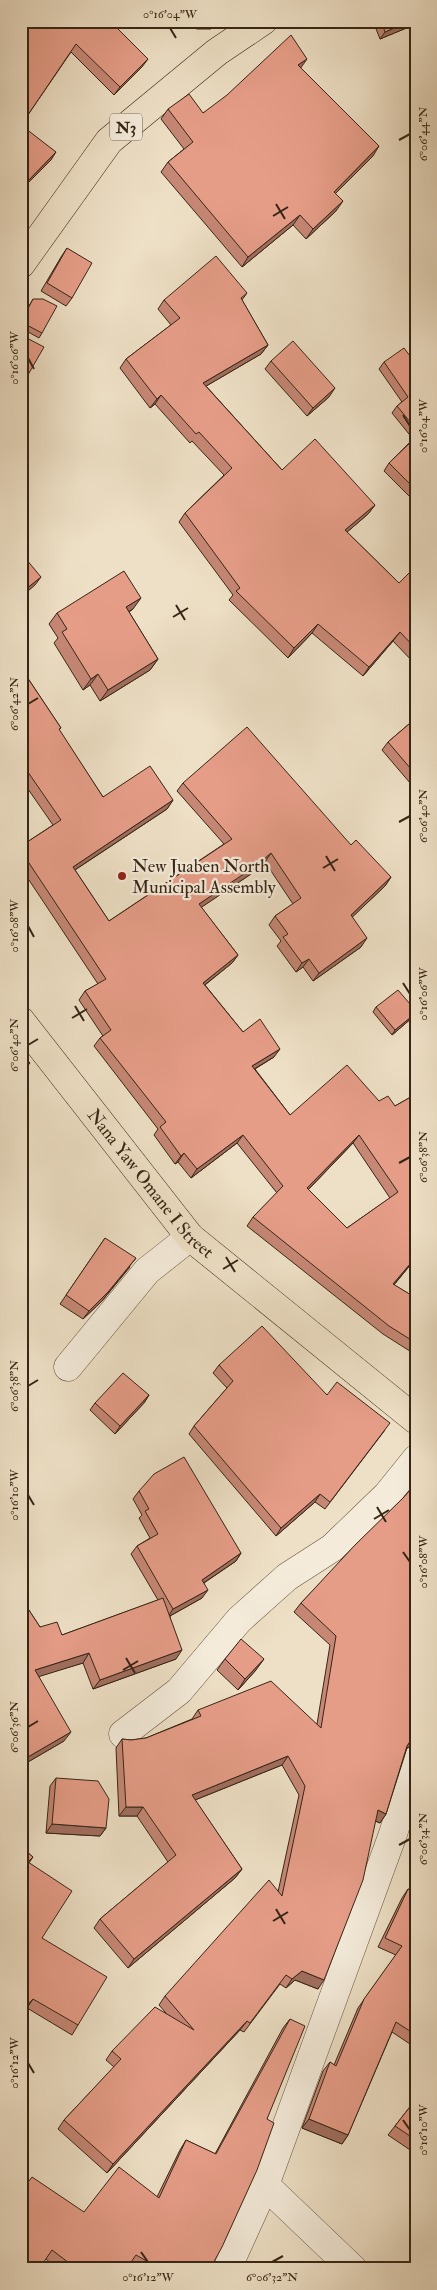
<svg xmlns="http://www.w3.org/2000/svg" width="437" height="2290" font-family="'IM FELL Double Pica',serif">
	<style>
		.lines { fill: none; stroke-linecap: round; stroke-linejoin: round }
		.minor-casing { stroke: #645441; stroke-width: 29 }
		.primary-casing { stroke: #362515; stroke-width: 29 }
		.minor { stroke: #f4ebda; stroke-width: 28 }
		.primary { stroke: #eee0c6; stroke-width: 28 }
		.wall { fill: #c68775; stroke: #362515; fill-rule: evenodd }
		.shaded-wall { fill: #a16e5f; stroke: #362515 }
		.building { fill: #e69d88; stroke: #362515; fill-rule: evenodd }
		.ticks { fill: none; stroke: #362515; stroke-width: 2 }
		.poi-dot { fill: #8f2418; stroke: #f4ebda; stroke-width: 2 }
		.labels { text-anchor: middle; stroke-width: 4.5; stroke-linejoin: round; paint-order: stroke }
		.shield { fill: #f4ebda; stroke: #6f6050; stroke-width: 1 }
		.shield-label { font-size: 16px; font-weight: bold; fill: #362515 }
		.poi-label { font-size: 18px; fill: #362515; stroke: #f4ebda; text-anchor: start }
		.street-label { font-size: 18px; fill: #362515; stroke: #f4ebda }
		.neatline { fill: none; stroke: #362515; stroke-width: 2 }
		.ticks-label { font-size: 12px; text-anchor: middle; fill: #362515 }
	</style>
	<rect width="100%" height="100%" fill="#eee0c6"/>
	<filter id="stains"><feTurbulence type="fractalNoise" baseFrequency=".004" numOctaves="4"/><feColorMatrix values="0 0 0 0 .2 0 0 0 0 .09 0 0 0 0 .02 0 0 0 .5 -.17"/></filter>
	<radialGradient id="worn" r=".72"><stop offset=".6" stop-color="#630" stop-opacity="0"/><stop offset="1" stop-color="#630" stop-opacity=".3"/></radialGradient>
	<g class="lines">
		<!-- minor casing -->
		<g class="minor-casing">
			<path id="minor" d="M68,1367L147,1271L190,1237
				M123,1734L179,1691L239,1620L287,1577L332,1548L387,1495L416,1459
				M227,2269L265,2185
				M353,2269L265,2185L393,1834L416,1760"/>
		</g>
		<!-- primary casing -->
		<g class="primary-casing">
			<g id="primary">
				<path d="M21,264L109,141L217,52L263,21"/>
				<path id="s1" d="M21,1021L190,1237L416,1420"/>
			</g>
		</g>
		<!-- minor -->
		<use href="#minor" class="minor"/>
		<!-- primary -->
		<use href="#primary" class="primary"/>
	</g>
	<!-- wall -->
	<path class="wall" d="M21,21L142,67L114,95L71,52L21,125L51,160L21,190Z
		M373,21H416V24L380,39Z
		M301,68L373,156L335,194L336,211L306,239L293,225L242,267L161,172L168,162L184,149L161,119L168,109L203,113Z
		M67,248L72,298L66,306L41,291L61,257Z
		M247,293L242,300L268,345L261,354L206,386L282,470L375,505L368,514L347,532L399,583L416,566V665L393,641L363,676L312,633L288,658L229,600L233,595L179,522L185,513L224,475L192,441L190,443L155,404L150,408L120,368L126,359L171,325L158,309L164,300Z
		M33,299L42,333L39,338L21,328V320Z
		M271,361L329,397L307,416L265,369Z
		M384,362L416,364V501L409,496L384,471L389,463L413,439L392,413L397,406L402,402L379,369Z
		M133,609L129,612L158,659L150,670L100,701L90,685L83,690L54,643L58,638L49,624L57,613Z
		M21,668L61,728L59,730L103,797L173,800L167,809L75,870L109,921L224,844L177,791L183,783L351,845L391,877L385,886L352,917L361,947L313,981L303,967L296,972L277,946L281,941L269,925L275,916L293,904L265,862L251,874L201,907L238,955L232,963L205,985L243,1032L274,1057L255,1069L290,1115L379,1101L395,1106L416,1094V1258L394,1285L416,1298V1355L383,1334L247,1226L253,1217L277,1193L237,1143L191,1178L178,1162L175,1164L154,1135L158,1129L94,1046L100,1038L103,1036L79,1000L85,991L98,984L21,868V846L53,825L21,779ZM353,1143L390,1198L347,1228L308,1190Z
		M416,718V790L382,750L388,742Z
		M376,1007L416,1011V1013L413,1017L392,1035L373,1012Z
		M105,1238L130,1267L102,1301L83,1319L60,1304Z
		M219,1365L327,1395L385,1430L325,1509L315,1502L276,1536L189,1434L194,1426L227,1388L213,1373Z
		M149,1395L144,1403L115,1434L90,1410L95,1403Z
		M416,1483V1745H413L407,1748L386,1814L380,1823L375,1821L318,1989L295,1980L286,1988L280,1984L244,2032L240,2030L107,2173L58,2129L64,2120L114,2067L106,2060L112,2051L166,2013L159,2005L165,1996L278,1892L299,1795L282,1765L195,1800L242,1869L235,1878L128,1968L94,1928L100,1919L168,1862L137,1816H119L116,1748L122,1739L131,1740L146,1738L192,1719L198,1710L317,1724L330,1645L294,1612L301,1603L404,1497Z
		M139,1491L241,1553L236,1561L204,1583L202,1598L170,1616L176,1659L93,1689L83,1663L38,1676L64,1741L21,1766V1598L40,1627L62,1635L158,1600L131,1554L137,1546L150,1538L139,1518L142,1515L133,1499Z
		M225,1659L256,1670L238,1690L217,1670Z
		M56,1778L106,1828L100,1836L46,1833L50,1786Z
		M416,1813V1835L410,1833Z
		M21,1847L33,1857L29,1863L42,1938L78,2025L72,2035L27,2008L21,2014Z
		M408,1889L416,1892V2048L392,2032L348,2135L342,2144L302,2128L323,2071L330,2062L334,2065L358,2008L396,1955L378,1947L402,1898Z
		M290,2019L267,2119L210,2269H138L130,2264L126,2269H58L46,2259L21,2269L84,2212L157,2197L180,2150L186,2140L215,2154L283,2028Z
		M416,2099V2154L388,2135Z"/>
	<!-- shaded-wall -->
	<path class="shaded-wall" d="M176,21H218L211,29H197Z
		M410,21H416V24L380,39L385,32Z
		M148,59L142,67L114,95L120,87Z
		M307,59L300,69L298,65Z
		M379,146L373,156L327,202L334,192Z
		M56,152L51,160L21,190V188Z
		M343,201L336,211L306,239L313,229Z
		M300,215L293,225L242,267L248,257Z
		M268,345L261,354L196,392L203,383Z
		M335,388L329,397L307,416L313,408Z
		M161,395L155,404L150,408L157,399Z
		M375,505L368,514L339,539L345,530Z
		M41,577L35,585L21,597V593Z
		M141,598L133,609L118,618L126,607Z
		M318,624L312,633L288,658L294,648Z
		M400,632L393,641L363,676L369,667Z
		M158,659L150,670L100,701L108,690Z
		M98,674L90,685L83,690L91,679Z
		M173,800L167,809L67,875L73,867Z
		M271,853L265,862L251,874L193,913L199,904Z
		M391,877L385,886L345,924L351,915Z
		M367,938L361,947L313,981L319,973Z
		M238,955L232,963L197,991L203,983Z
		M309,959L303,967L296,972L302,963Z
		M416,1013L413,1017L392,1035L395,1030Z
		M280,1049L274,1057L246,1074L252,1066Z
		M30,1063L23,1072L21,1073V1069Z
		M243,1135L237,1143L191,1178L197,1169Z
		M359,1135L353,1143L301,1197L307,1188Z
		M184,1153L178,1162L175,1164L181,1156Z
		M416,1257V1258L387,1293L393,1284Z
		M136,1258L102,1301L83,1319L89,1311Z
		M149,1395L144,1403L115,1434L120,1426Z
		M320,1494L315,1502L276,1536L281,1528Z
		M241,1553L236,1561L196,1588L202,1580Z
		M208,1590L202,1598L168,1617L173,1609Z
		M182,1650L176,1659L93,1689L100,1680Z
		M89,1653L83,1663L28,1680L35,1670Z
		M264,1659L256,1670L238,1690L245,1679Z
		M71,1732L64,1741L21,1766V1761Z
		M416,1738V1745H413L405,1749L411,1740Z
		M288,1756L282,1765L185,1804L192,1795Z
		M126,1807H143L137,1816H119Z
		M378,1810L386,1814L380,1823L371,1819Z
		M52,1824L106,1828L100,1836L46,1833Z
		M416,1824V1835L410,1833Z
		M242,1869L235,1878L128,1968L134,1959Z
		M302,1971L324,1980L318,1989L295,1980L286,1988L292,1979Z
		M33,1999L27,2008L21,2014V2012Z
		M247,2021L240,2030L107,2173L113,2164Z
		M309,2119L348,2135L342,2144L302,2128Z"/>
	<!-- building -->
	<path class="building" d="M21,21H110L148,59L120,87L76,44L21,125L56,152L21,188Z
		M381,21H410L385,32Z
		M291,35L307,59L298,65L379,146L334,192L343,201L313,229L300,215L248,257L168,162L193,142L168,109L189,94L203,113L227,95Z
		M21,199L25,204L21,210Z
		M67,248L92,263L72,298L47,283Z
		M216,256L247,293L241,298L268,345L203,383L282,470L315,439L375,505L345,530L399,583L416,566V649L400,632L369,667L318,624L294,648L236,591L240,588L185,513L232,468L199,432L196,434L161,395L157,399L126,359L180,318L164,300Z
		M33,299H43L57,306L42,333L21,322Z
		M21,335L44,347L21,387Z
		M293,341L335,388L313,408L271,361Z
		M404,348L416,364V429L397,406L408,397L384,362Z
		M416,437V490L389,463Z
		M21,553L41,577L21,593Z
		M124,571L141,598L126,607L158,659L108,690L98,674L91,679L62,632L67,629L57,613Z
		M21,668L61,728L59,729L103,797L150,766L173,800L73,867L109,921L232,839L183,783L247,727L351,845L356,840L391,877L351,915L367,938L319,973L309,959L302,963L283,937L288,934L275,916L301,898L271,853L257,865L199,904L238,955L203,983L243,1032L260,1019L280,1049L252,1066L290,1115L347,1065L379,1101L388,1096L395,1106L416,1094V1257L393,1284L416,1298V1343L389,1326L253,1217L283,1186L243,1135L197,1169L184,1153L181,1156L160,1127L166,1122L100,1038L111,1030L85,991L106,979L21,851V846L61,820L21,762ZM359,1135L398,1192L347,1228L307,1188Z
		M416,718V775L388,742Z
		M398,990L416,1011V1013L395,1030L376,1007Z
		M21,1052L30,1063L21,1069Z
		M105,1238L136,1258L108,1292L89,1311L66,1295Z
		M262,1326L327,1395L337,1382L390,1423L330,1502L320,1494L281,1528L194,1426L233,1381L219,1365Z
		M123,1373L149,1395L120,1426L95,1403Z
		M184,1457L241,1553L202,1580L208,1590L173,1609L137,1546L158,1534L145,1511L149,1509L139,1491L154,1474Z
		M416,1483V1738L411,1740L407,1746L386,1814L378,1810L363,1880L324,1980L302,1971L292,1979L286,1975L250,2023L247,2021L113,2164L64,2120L121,2059L112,2051L155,2007L194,2030L165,1996L269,1880L282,1896L305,1786L288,1756L192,1795L242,1869L134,1959L100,1919L176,1855L143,1807H126L122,1739L131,1740L146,1738L201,1716L198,1710L271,1681L321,1728L336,1636L301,1603L355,1545L404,1497Z
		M21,1598L40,1627L57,1622L62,1635L163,1598L182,1650L100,1680L89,1653L35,1670L71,1732L21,1761Z
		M241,1639L264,1659L245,1679L225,1659Z
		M56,1778L98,1781L109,1799L106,1828L52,1824Z
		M21,1847L33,1857L28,1862L72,1891L42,1938L107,1977L78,2025L33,1999L21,2012Z
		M408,1889L416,1892V2035L396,2022L348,2135L309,2119L330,2062L336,2066L364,1999L402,1946L385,1938Z
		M290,2019L305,2026L267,2119L274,2123L257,2170L222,2247L210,2269H161L136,2255L126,2269H77L52,2250L39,2269H21V2189L22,2190L32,2177L84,2212L119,2167L159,2198L186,2140L216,2154Z
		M416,2099V2140L395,2126Z"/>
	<!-- ticks -->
	<path class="ticks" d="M170,28L176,38M399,140L410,134M276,204L285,219M273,216L288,207M28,358L34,369M403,415L410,426M176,605L185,620M173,617L188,608M28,704L38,698M399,822L410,816M326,856L335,871M323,868L338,859M28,926L34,937M403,983L410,994M75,1006L84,1021M72,1018L87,1009M28,1045L38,1039M399,1163L410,1157M226,1257L235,1272M223,1269L238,1260M28,1386L38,1380M28,1495L34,1505M377,1507L386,1522M374,1519L389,1510M403,1552L410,1562M126,1658L135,1673M123,1670L138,1661M28,1727L38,1721M399,1845L410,1839M276,1909L285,1924M273,1921L288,1912M28,2063L34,2073M403,2120L410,2130M141,2252L148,2262M272,2262L283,2256"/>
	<!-- markers -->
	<circle class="poi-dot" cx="122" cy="876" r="5"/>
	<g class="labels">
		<!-- shield labels -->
		<rect class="shield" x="110" y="113.5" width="32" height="27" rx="4"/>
		<g class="shield-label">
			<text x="126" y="133">N3</text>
		</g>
		<!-- poi labels -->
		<g class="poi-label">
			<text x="132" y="872">New Juaben North<tspan x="132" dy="21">Municipal Assembly</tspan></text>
		</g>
		<!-- street labels -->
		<g class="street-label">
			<text dy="6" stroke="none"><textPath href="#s1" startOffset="208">Nana Yaw Omane I Street</textPath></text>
		</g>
	</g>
	<!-- margin -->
	<rect width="437" height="2290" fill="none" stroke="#eee0c6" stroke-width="55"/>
	<rect x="28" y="28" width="382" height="2234" class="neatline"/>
	<g class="ticks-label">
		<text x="170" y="18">0°16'04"W</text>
		<text transform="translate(423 134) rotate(-90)" y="4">6°06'44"N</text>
		<text transform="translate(14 358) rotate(-90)" y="4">0°16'06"W</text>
		<text transform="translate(423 426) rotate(-90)" y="4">0°16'04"W</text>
		<text transform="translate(14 704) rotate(-90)" y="4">6°06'42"N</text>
		<text transform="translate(423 816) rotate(-90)" y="4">6°06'40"N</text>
		<text transform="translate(14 926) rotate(-90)" y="4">0°16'08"W</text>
		<text transform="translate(423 994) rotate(-90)" y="4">0°16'06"W</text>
		<text transform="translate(14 1045) rotate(-90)" y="4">6°06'40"N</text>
		<text transform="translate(423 1157) rotate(-90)" y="4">6°06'38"N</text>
		<text transform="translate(14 1386) rotate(-90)" y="4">6°06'38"N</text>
		<text transform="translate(14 1495) rotate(-90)" y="4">0°16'10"W</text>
		<text transform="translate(423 1562) rotate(-90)" y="4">0°16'08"W</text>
		<text transform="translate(14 1727) rotate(-90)" y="4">6°06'36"N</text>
		<text transform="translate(423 1839) rotate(-90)" y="4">6°06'34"N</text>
		<text transform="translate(14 2063) rotate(-90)" y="4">0°16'12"W</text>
		<text transform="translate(423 2130) rotate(-90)" y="4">0°16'10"W</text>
		<text x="148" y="2281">0°16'12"W</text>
		<text x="272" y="2281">6°06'32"N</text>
	</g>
	<rect width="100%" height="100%" filter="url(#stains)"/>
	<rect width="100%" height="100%" fill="url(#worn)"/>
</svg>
